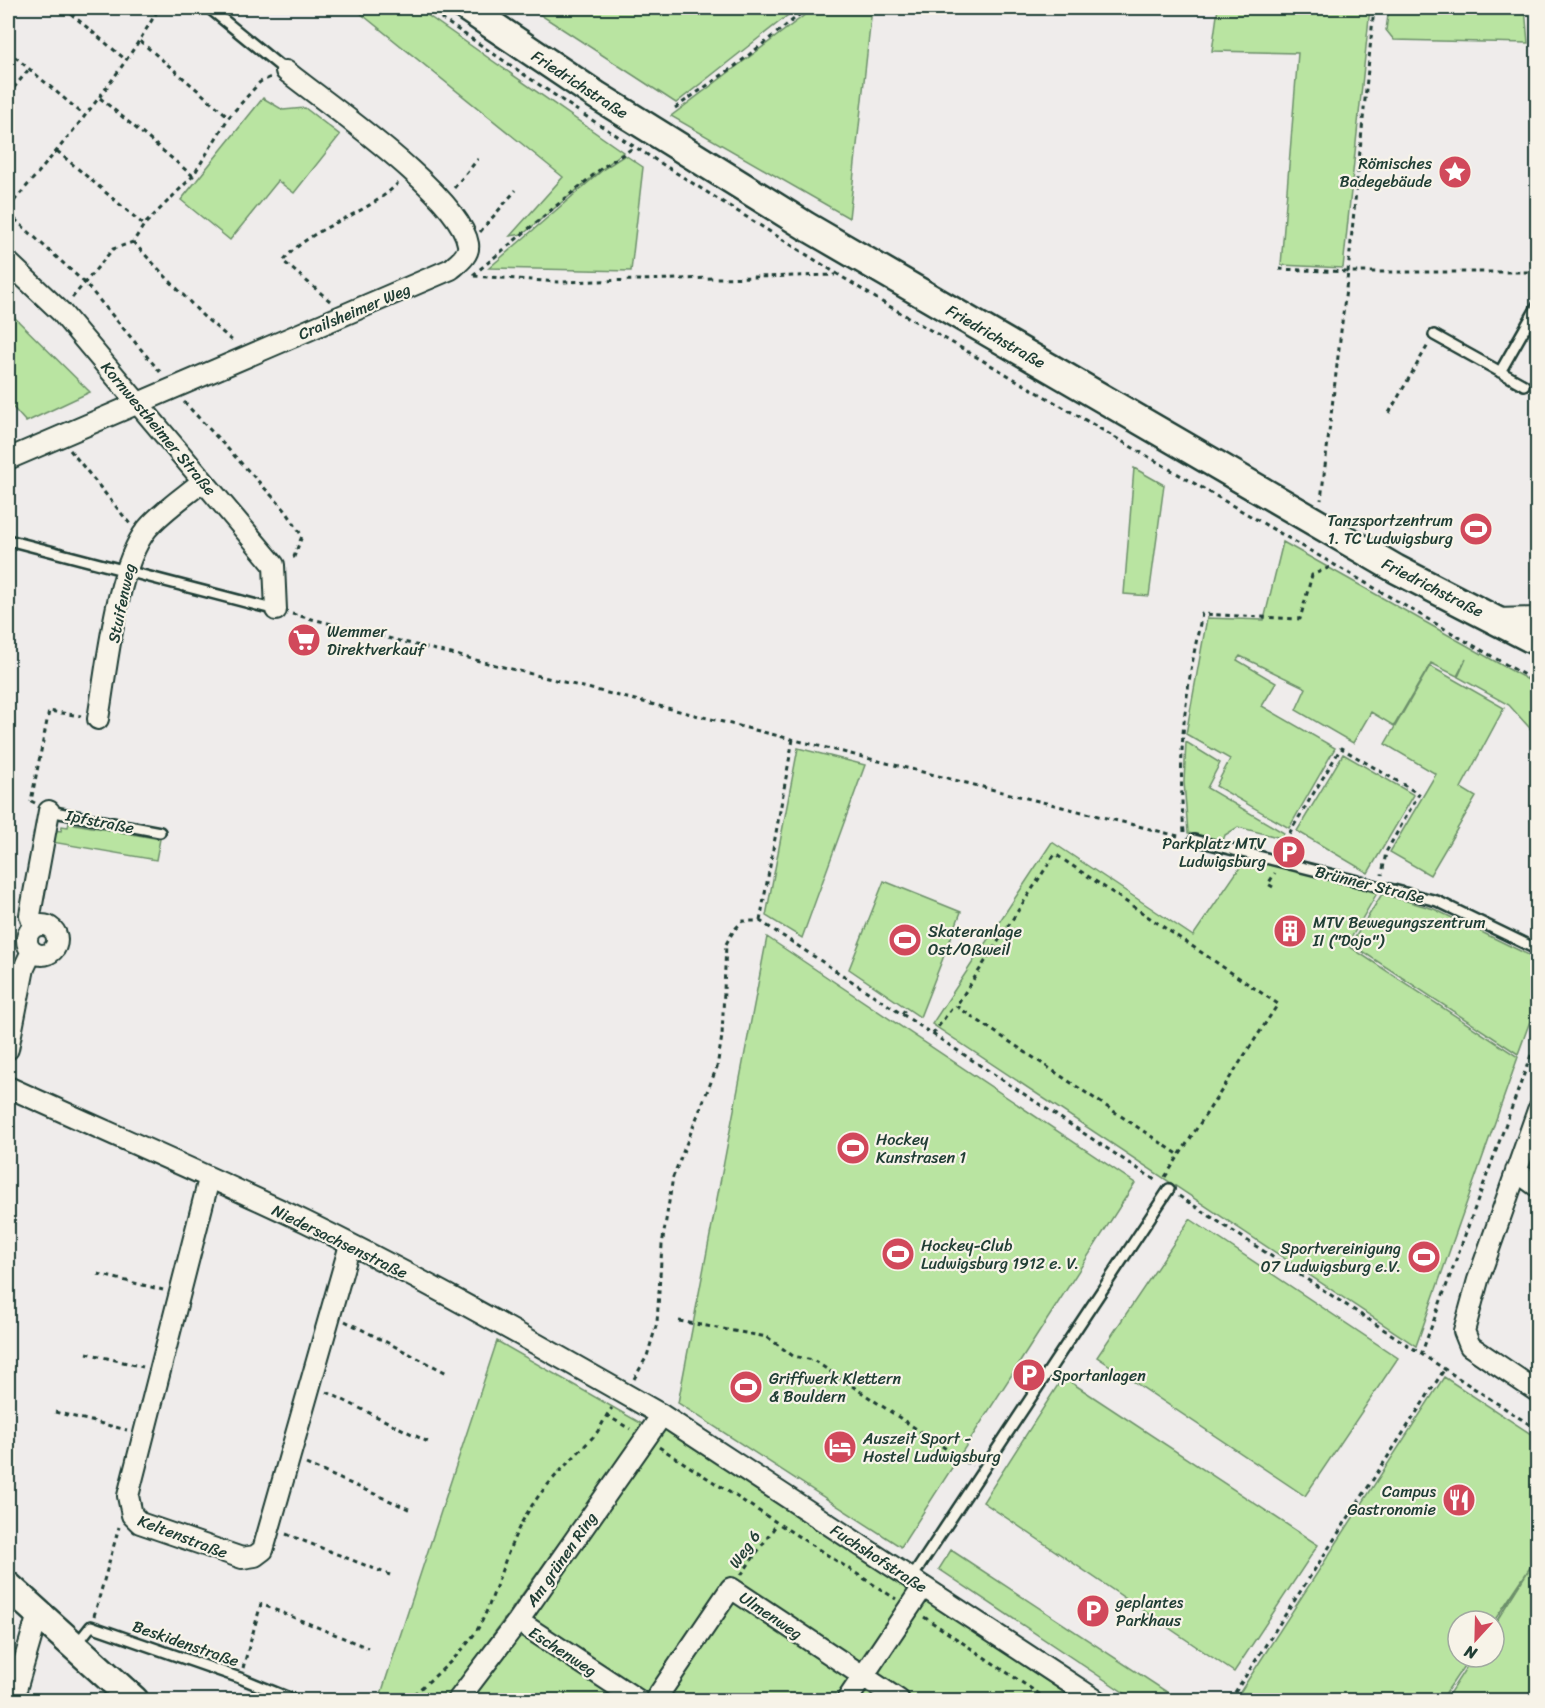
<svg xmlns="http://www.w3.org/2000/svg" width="1545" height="1708" font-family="Sriracha,sans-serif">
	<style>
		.green { fill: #b9e4a1; stroke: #6c906a; stroke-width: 1.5 }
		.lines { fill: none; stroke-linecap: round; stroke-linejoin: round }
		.lane-casing { stroke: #1f3d34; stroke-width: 14 }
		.street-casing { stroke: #1f3d34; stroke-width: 24 }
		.secondary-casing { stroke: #1f3d34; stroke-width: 32 }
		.path { stroke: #1f3d34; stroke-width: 3; stroke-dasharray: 4.5 4.5; stroke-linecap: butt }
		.lane { stroke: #f7f3e8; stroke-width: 9 }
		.street { stroke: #f7f3e8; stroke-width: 20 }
		.secondary { stroke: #f7f3e8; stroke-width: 27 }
		.labels { text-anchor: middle; stroke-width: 4.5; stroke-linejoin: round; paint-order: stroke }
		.street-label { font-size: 16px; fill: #1f3d34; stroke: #f7f3e8 }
		.poi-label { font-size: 16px; fill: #1f3d34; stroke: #f7f3e8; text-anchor: start }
	</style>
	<rect width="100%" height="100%" fill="#efeceb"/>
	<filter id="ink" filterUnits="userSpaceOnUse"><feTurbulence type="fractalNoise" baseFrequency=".0167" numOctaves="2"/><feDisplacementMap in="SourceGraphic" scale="12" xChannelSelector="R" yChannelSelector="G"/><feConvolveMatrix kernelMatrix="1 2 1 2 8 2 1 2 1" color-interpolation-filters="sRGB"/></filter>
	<g filter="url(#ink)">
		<!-- green -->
		<path class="green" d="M354,8H417L623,152L523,234L510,236L563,177Z
			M530,8H797L676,103Z
			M814,8H872L849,218L671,116Z
			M1218,8H1370L1343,268L1281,265L1298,53L1212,51Z
			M1389,8H1525L1528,43L1394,40L1386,30Z
			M263,98L283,110L305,108L340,135L294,193L278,181L230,240L181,200Z
			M625,155L643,167L631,271L489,268L605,168Z
			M8,311L90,392L26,422L8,402Z
			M1134,468L1164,485L1149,596L1124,594Z
			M1283,542L1530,681L1533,690L1537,694V736L1509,705L1458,677L1466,659L1457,676L1431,663L1394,726L1371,712L1353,743L1296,710L1306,688L1240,656L1237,660L1276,683L1262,706L1335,748L1289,828L1216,786L1230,759L1186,734L1207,618L1264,620Z
			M1430,666L1504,708L1461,788L1476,797L1430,875L1390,852L1436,774L1385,744Z
			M1186,742L1220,763L1207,788L1284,833L1281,838L1238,827L1225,835L1223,841L1188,833L1184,782Z
			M798,748L865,765L802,938L766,916Z
			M1343,754L1414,795L1368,873L1297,831Z
			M69,823L160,839L156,860L52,842L54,830L61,831L62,826L68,827Z
			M1052,842L1193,936L1247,857L1377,893L1347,945L1518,1057L1416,1346L932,1024Z
			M884,881L961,912L920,1017L849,969Z
			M1382,894L1434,909L1537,959V1002L1518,1054L1351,944Z
			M767,937L1135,1183L901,1547L678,1403Z
			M1190,1219L1398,1358L1305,1496L1097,1357Z
			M497,1341L644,1425L446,1700H379Z
			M1063,1377L1318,1545L1234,1672L983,1502Z
			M1444,1377L1537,1438V1700H1445L1473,1657H1494V1625L1535,1560L1494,1621H1458V1657H1470L1441,1700H1235Z
			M664,1429L829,1535L1075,1700H458L659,1431Z
			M951,1550L1179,1700H1135L939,1569Z"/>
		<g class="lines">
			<!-- lane casing -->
			<g class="lane-casing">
				<path id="lane" d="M209,8L286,71
					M1434,335L1524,385
					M1500,372L1538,305
					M8,540L276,610
					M49,811L160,832
					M1194,840L1437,901L1538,950
					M911,1579L1169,1189
					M76,1645L91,1626L240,1678L294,1700"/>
			</g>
			<!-- street casing -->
			<g class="street-casing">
				<path id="street" d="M8,262L61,312L274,565L276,610
					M8,459L451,269C458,263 470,255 468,244C460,195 327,104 286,71
					M1496,619L1538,618
					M98,719C107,668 116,567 147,529C162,511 185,496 203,481
					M27 940a15 15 0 1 1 30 0a15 15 0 1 1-30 0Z
					M34,927L30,915L49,811
					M8,1049L24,968L32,951
					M8,1087C107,1132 207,1175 306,1222C427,1281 544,1348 662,1415L1096,1700
					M1538,1110L1478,1280L1464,1331L1470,1346L1538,1392
					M1516,1171L1538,1187
					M209,1179L128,1496L132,1515L140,1523L242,1558L255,1556L263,1550L350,1245
					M518,1621L638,1700
					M13,1700L38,1614
					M458,1700L518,1621L662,1415
					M655,1700L731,1588L899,1700
					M847,1700L923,1587"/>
			</g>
			<!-- secondary casing -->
			<g class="secondary-casing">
				<path id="secondary" d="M467,8L596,95L806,226L1396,569L1538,642
					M8,1586L134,1700"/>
			</g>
			<!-- path -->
			<path class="path" d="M64,8L126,60
				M426,8L578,111
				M1374,8L1348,272H1538
				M140,41L229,117
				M8,51L85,116
				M8,95L29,69
				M100,98L193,176
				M675,108L735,66L808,8
				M584,115L882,302L1538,683
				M57,151L144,225
				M454,188L478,159
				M8,208C63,144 117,81 159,8
				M8,213L85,283L161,373
				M480,232L516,190
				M133,242L203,316L234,342
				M1279,269L1348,272L1321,500
				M473,275L603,167L633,148
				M474,276L559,282L835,275
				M72,298L113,249L133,242L144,225L193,176L229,117L260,82L271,77
				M330,301L283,261C313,224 366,217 398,183
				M184,402L286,511L302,536L294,557L290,558
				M1389,413L1428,345
				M70,450L130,524
				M292,614L1182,837
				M35,803L31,801L49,711L81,716
				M1184,832C1177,751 1185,693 1202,614L1300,619L1312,575L1335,565
				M1284,850V842L1341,748L1419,794L1386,852L1382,875
				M1273,887L1268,884L1275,873
				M760,921L793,739
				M902,1014L906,1008
				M933,1034L951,1009L956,1006
				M1165,1177L1278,1004L1055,854L956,1006L1179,1155
				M1179,1196L1538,1430
				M98,1274L163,1290
				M345,1321L449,1374
				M679,1321L767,1337L793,1356L813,1360L972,1466
				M87,1353L143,1367
				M1421,1355L1538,1036
				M634,1379L647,1356L657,1323L662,1245L673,1177L717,1067L722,1036L726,944L734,930L743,921H760L1158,1182
				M327,1392L430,1443
				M55,1412L127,1430
				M606,1415L630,1429
				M659,1447L896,1599
				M306,1464L411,1510
				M286,1534L390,1575
				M741,1575L777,1524
				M94,1616L119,1527
				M924,1617L1048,1700
				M243,1668L261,1604L368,1648
				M407,1700C433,1677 466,1653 482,1621C499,1586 506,1548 526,1515C544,1484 569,1463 592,1438C601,1430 604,1417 612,1408
				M1230,1700L1444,1370"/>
			<!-- lane -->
			<use href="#lane" class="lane"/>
			<!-- street -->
			<use href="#street" class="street"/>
			<!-- secondary -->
			<use href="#secondary" class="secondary"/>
		</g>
	</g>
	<!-- icons -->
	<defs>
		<g id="sight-disc" transform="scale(1.725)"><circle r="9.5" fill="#d1495b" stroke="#f7f3e8"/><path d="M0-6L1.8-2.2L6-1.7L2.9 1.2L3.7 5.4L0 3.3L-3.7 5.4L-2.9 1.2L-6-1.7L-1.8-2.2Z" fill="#fff"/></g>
		<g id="stadium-disc" transform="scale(1.725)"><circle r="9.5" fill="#d1495b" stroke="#f7f3e8"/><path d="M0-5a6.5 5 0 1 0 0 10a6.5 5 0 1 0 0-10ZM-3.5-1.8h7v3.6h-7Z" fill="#fff"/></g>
		<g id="supermarket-disc" transform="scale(1.725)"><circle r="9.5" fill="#d1495b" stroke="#f7f3e8"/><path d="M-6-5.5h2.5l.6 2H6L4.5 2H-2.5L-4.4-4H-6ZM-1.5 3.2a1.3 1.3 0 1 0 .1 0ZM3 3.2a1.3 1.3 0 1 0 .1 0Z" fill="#fff"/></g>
		<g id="parking-disc" transform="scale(1.725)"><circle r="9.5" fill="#d1495b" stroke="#f7f3e8"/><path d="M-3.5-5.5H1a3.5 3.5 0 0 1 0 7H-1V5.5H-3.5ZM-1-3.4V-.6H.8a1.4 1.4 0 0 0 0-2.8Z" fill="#fff"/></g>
		<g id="building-disc" transform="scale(1.725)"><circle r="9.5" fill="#d1495b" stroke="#f7f3e8"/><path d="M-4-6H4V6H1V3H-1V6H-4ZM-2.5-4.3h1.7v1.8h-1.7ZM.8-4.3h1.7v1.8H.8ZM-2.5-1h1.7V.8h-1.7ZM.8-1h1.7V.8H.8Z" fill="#fff"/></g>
		<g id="hotel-disc" transform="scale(1.725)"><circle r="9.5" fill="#d1495b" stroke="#f7f3e8"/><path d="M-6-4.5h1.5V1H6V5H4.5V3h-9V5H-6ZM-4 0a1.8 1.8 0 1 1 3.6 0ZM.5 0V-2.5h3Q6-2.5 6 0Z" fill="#fff"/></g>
		<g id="restaurant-disc" transform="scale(1.725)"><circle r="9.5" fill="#d1495b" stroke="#f7f3e8"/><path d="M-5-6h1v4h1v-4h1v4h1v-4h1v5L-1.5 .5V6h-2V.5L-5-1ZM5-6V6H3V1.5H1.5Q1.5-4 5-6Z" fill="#fff"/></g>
	</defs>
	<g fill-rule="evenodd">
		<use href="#sight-disc" x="1455" y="172"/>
		<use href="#stadium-disc" x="1476" y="529"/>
		<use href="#supermarket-disc" x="304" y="640"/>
		<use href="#parking-disc" x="1289" y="852"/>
		<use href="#building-disc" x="1290" y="931"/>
		<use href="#stadium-disc" x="905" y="940"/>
		<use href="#stadium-disc" x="853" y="1148"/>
		<use href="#stadium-disc" x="898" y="1254"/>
		<use href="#stadium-disc" x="1424" y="1257"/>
		<use href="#parking-disc" x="1029" y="1375"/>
		<use href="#stadium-disc" x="746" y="1387"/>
		<use href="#hotel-disc" x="840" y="1447"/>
		<use href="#restaurant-disc" x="1459" y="1500"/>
		<use href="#parking-disc" x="1093" y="1611"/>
	</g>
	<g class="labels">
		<!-- street labels -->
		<g class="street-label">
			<text transform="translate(580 84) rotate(33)" y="6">Friedrichstraße</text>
			<text transform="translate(354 311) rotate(-23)" y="6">Crailsheimer Weg</text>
			<text transform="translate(996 336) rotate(30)" y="6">Friedrichstraße</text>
			<text transform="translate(159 428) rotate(50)" y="6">Kornwestheimer Straße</text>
			<text transform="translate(1433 587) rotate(27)" y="6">Friedrichstraße</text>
			<text transform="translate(121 603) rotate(-78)" y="6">Stuifenweg</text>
			<text transform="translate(100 821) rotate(11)" y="6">Ipfstraße</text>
			<text transform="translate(1370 884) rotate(14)" y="6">Brünner Straße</text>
			<text transform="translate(340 1241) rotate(26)" y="6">Niedersachsenstraße</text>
			<text transform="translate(183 1536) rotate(21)" y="6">Keltenstraße</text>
			<text transform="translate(744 1549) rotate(-55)" y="6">Weg 6</text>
			<text transform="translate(879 1558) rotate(33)" y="6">Fuchshofstraße</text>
			<text transform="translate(561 1559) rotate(-55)" y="6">Am grünen Ring</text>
			<text transform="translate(771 1615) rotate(34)" y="6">Ulmenweg</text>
			<text transform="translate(186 1643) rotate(19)" y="6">Beskidenstraße</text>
			<text transform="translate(563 1651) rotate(33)" y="6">Eschenweg</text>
		</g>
		<!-- poi labels -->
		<g class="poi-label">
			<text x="1432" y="169" text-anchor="end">Römisches<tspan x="1432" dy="18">Badegebäude</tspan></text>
			<text x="1453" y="526" text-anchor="end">Tanzsportzentrum<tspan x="1453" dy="18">1. TC Ludwigsburg</tspan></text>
			<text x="327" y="637">Wemmer<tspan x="327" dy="18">Direktverkauf</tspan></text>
			<text x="1266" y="849" text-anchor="end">Parkplatz MTV<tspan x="1266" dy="18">Ludwigsburg</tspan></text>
			<text x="1313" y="928">MTV Bewegungszentrum<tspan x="1313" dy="18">II ("Dojo")</tspan></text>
			<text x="928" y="937">Skateranlage<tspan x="928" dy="18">Ost/Oßweil</tspan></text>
			<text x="876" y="1145">Hockey<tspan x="876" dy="18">Kunstrasen 1</tspan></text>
			<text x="921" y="1251">Hockey-Club<tspan x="921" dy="18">Ludwigsburg 1912 e. V.</tspan></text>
			<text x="1401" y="1254" text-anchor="end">Sportvereinigung<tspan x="1401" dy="18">07 Ludwigsburg e.V.</tspan></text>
			<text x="1052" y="1381">Sportanlagen</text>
			<text x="769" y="1384">Griffwerk Klettern<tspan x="769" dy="18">&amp; Bouldern</tspan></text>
			<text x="863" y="1444">Auszeit Sport -<tspan x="863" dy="18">Hostel Ludwigsburg</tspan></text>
			<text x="1436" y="1497" text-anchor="end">Campus<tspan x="1436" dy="18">Gastronomie</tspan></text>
			<text x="1116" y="1608">geplantes<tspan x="1116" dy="18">Parkhaus</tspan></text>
		</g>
	</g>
	<!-- margin -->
	<rect width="1545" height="1708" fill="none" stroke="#f7f3e8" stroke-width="30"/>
	<rect x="15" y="15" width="1515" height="1678" fill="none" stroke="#1f3d34" stroke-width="2" filter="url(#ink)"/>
	<!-- north arrow -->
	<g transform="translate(1476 1639) rotate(202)"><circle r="28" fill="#f7f3e8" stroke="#a1aaa0" stroke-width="1.5"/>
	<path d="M0-4.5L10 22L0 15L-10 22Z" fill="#d1495b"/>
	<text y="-9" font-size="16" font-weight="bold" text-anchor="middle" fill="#1f3d34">N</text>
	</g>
</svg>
